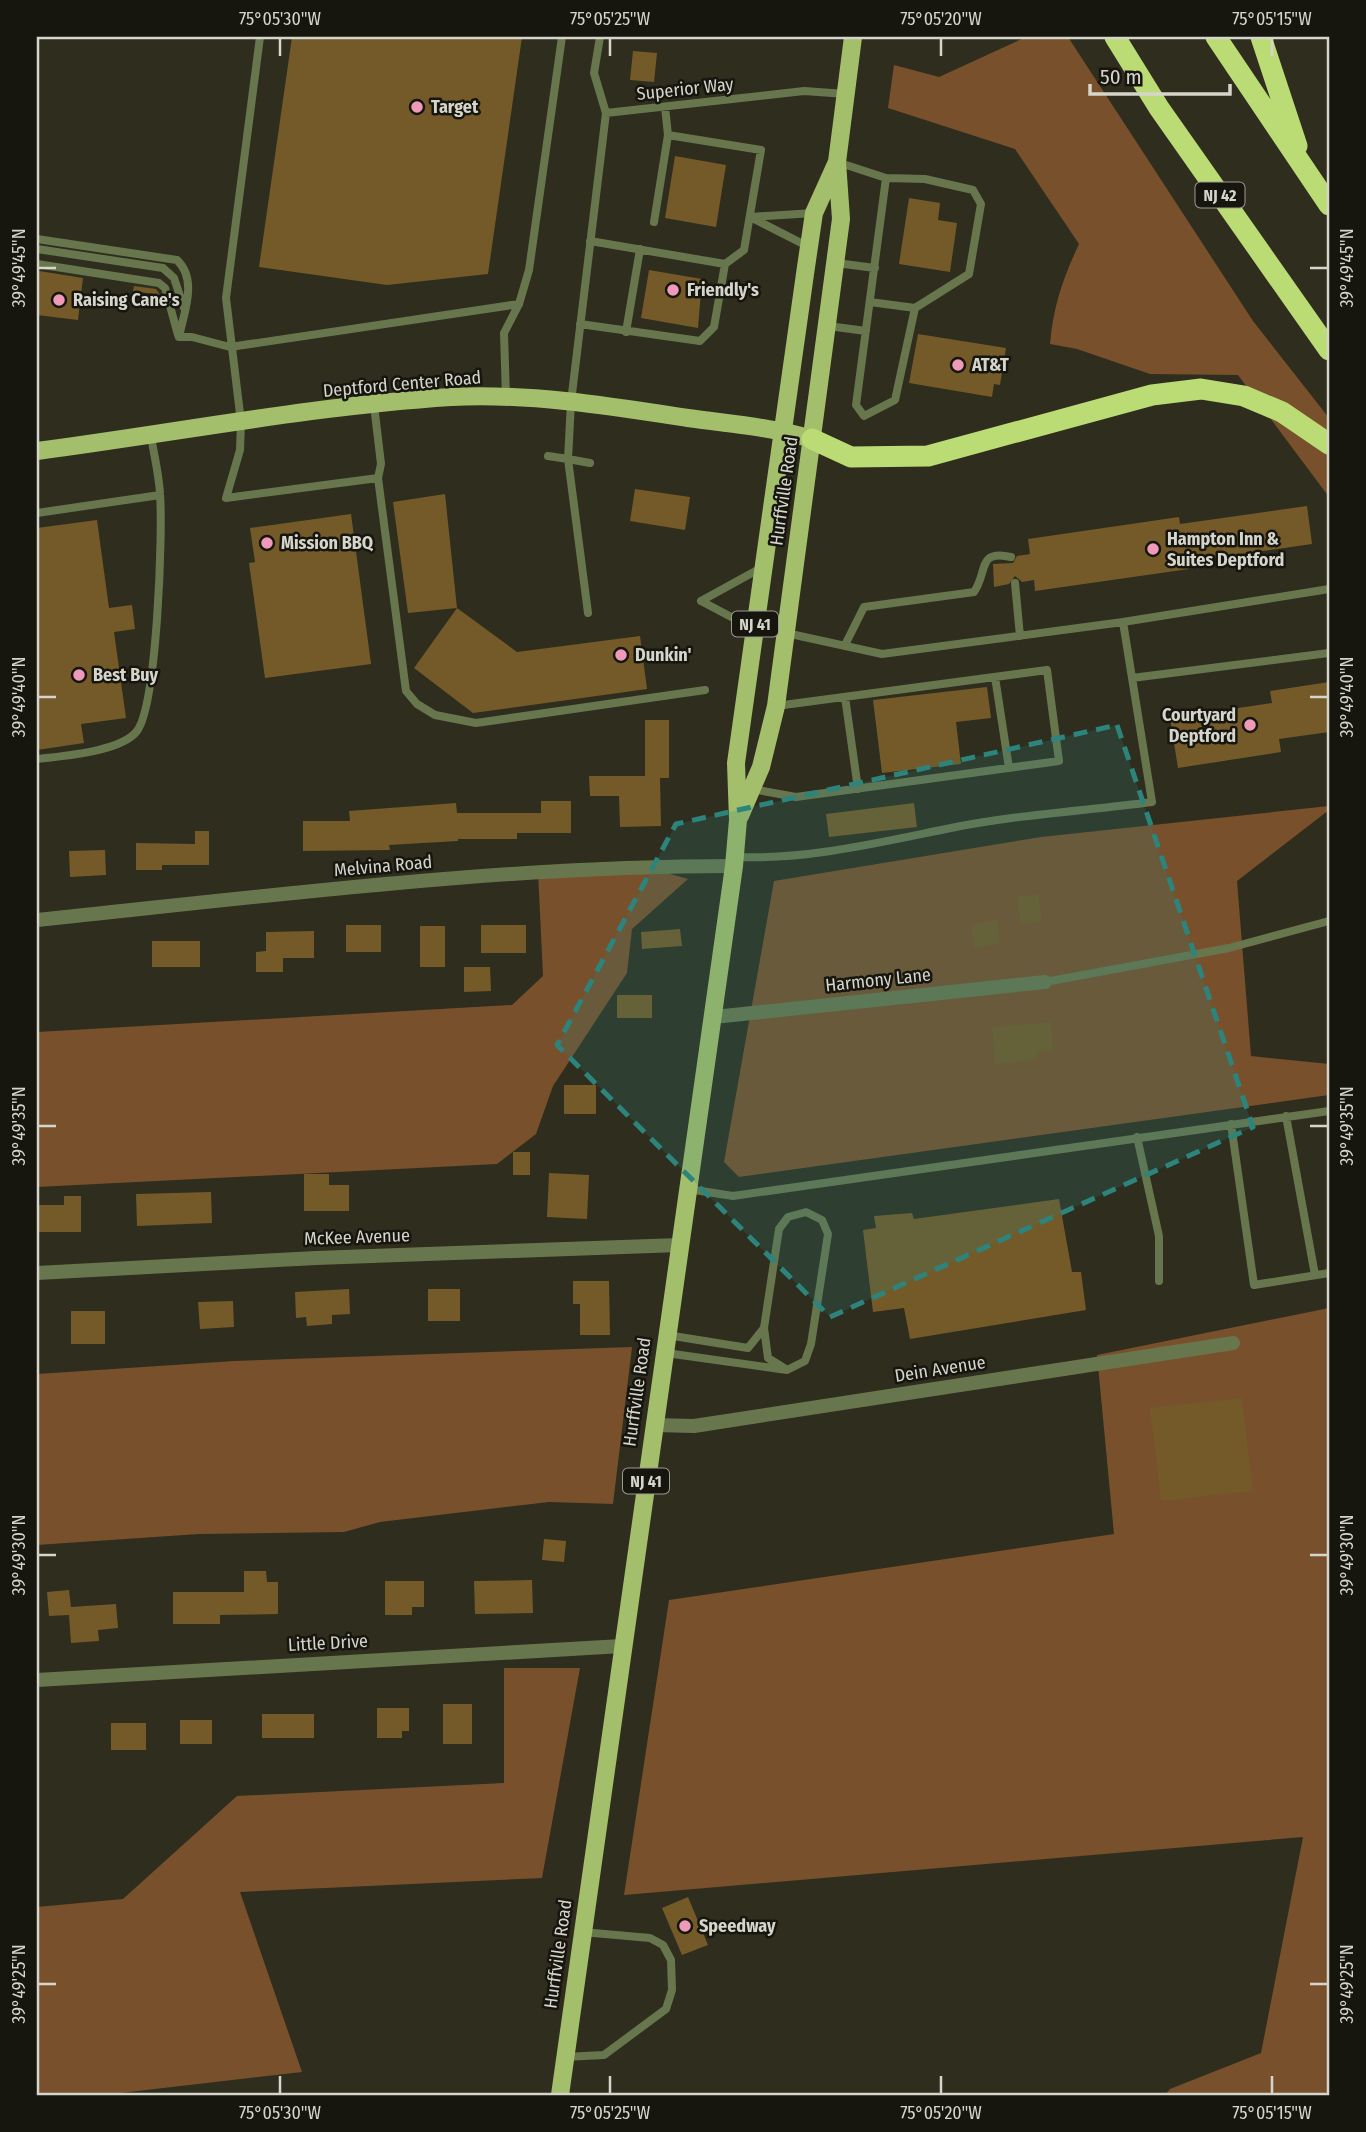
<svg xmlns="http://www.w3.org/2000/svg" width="1366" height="2132" font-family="'Fira Sans Condensed',sans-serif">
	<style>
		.forest { fill: #78502c }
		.building { fill: #745a29 }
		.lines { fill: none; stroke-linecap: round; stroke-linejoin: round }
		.lane { stroke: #68764e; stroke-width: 8 }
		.street { stroke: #68764e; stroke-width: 14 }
		.primary { stroke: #a4bf6b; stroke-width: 18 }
		.highway { stroke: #bbdc75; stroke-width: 21 }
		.marked { fill: #2d847c; fill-opacity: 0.2; stroke: #2d847c; stroke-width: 5; stroke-dasharray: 14 9; stroke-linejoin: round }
		.ticks { fill: none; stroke: #d5d5cb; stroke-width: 2.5 }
		.poi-dot { fill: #ef9ab8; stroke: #16150e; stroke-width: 2.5 }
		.labels { text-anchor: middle; stroke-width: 5; stroke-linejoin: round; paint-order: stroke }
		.shield { fill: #16150e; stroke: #9c9b92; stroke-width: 2 }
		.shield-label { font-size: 16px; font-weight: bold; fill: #d5d5cb }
		.street-label { font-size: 18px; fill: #d5d5cb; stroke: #16150e }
		.poi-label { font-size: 18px; font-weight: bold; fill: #d5d5cb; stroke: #16150e; text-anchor: start }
		.neatline { fill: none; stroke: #d5d5cb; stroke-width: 2.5 }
		.ticks-label { font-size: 18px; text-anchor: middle; fill: #d5d5cb }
	</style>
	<rect width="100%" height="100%" fill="#2f2d1e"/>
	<!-- forest -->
	<path class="forest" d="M1026,37H1068L1253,321L1329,418V497L1238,375L1150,374L1077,349L1050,344C1053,307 1063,278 1079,244L1015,149L888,108L894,65L939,77Z
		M1329,806V810L1237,881L1251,1056L1329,1064V1095L739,1177L724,1162L774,881L1041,837Z
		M642,866L688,879L632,929L627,973L553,1086L536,1134L497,1164L37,1187V1032L512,1005L543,976L538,872Z
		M1329,1308V2095H1165L1170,2089L1261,2053L1303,1837L624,1895L669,1600L1114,1534L1097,1355Z
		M632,1347L613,1504L549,1502L380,1522L344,1532L199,1534L37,1545V1374L234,1361Z
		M504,1668H580L542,1878L240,1892L302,2072L103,2095H37V1907L123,1899L237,1796L504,1783Z"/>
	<!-- building -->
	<path class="building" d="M292,37H522L488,274L387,285L259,267Z
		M633,51L657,53L654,82L630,80Z
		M675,156L726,165L716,227L665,218Z
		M909,198L940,203L938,220L957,223L950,272L899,264Z
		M649,270L702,279L698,328L641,318Z
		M39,271L83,278L78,320L37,315Z
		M134,286L156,289L160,295L133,291Z
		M918,334L1006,348L1000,385L994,384L992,397L909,383Z
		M635,489L690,497L685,530L630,521Z
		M445,494L457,608L408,613L393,502Z
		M1307,506L1312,544L1188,562L1189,569L1035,591L1034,580L1022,582L1015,576L1009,584L994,587L993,564L1013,563L1017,556L1030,554L1028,539L1179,517L1180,524Z
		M351,514L371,664L265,678L249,563L255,562L250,528Z
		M97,520L109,608L132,605L135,629L114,632L126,718L81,724L84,743L37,750V528Z
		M457,608L517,652L640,636L647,689L473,713L414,668Z
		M1329,682V732L1279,739L1281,752L1178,768L1170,718L1272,703L1270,691Z
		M987,687L991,718L956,722L961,764L882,773L873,700Z
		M645,720H669V778H660L661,826L620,827L619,796H590L589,776H645Z
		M541,801H571V833H517V839H458V841L389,845L390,850L303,851V821H350L349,811L456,803L457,813H541Z
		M914,803L917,827L829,837L826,814Z
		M195,831H209V865H162V870H136V843L195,844Z
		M105,850L106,875L70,877L69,851Z
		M1038,894L1042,921L1021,925L1017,897Z
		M997,920L1000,943L974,948L971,924Z
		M346,925H381V952H346Z
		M481,925H526V953H481Z
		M420,926H445V967H420Z
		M680,929L682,946L642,949L641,932Z
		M314,931V958H283V972H256V952L266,951V932Z
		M152,941H200V967H152Z
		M464,967H490L491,991L464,992Z
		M617,995H652V1018H617Z
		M1051,1022L1053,1051L1036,1052L1037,1060L995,1064L992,1027Z
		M564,1085H596V1114H564Z
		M513,1152H530V1175H513Z
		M549,1173L589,1175L587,1219L547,1217Z
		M304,1174H329V1185H349V1211H304Z
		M211,1192L212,1223L137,1226L136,1194Z
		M64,1196H81V1232H37V1205H64Z
		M1059,1199L1072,1272H1081L1086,1310L910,1339L904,1308L873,1312L863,1230L876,1228L874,1216L912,1213L914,1219Z
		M573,1281H609L610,1335H580V1304H573Z
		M349,1289L350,1314L332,1315V1324L307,1326L306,1317L296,1318L295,1292Z
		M428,1289H460V1321H428Z
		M233,1301L234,1327L200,1329L198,1302Z
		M71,1311H105V1344H71Z
		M1242,1398L1253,1491L1161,1501L1150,1408Z
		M544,1539L566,1541L564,1562L542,1560Z
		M244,1571H266L267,1582H278V1614L220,1615V1624H173V1592H244Z
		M532,1580L533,1613L475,1614L474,1581Z
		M385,1581H424V1607H412V1615H385Z
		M69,1590L71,1607L116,1604L118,1628L98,1630L99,1641L71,1643L69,1615L49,1616L47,1592Z
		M443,1704H472V1744H443Z
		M377,1708H409V1731H402V1738H377Z
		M262,1714H314V1738H262Z
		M180,1720H212V1744H180Z
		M111,1723H146V1750H111Z
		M688,1897L708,1945L682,1955L662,1908Z"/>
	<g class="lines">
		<!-- lane -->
		<path class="lane" d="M260,37L226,298L241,422L240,450L226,498L378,478
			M600,37L594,73L606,113L804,91L846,94
			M665,107L668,135
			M837,162L886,178L925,179L973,190L981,204L969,274L915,308L870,302
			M886,178L856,405L864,416L895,400L915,308
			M750,217L809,247
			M750,217L814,213
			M654,222L668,135L761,150L744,250L725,264
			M37,239L177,260C198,280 184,312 179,337
			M37,249L163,268L174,278L184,308
			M836,263L875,268
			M37,264L159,283L165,288L178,335
			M580,324L700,341L714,327L725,264L590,241
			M828,326L866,331
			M626,332L640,249
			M179,337H192L230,347L519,304
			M506,398L504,333L519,304L529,270L562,37
			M374,405L381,464L378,478L406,691L417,704L435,715L476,723L705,690
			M548,456L568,459L571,402L606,113
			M37,513L160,495
			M1015,583L1020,636
			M701,601L761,568
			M701,601L754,629
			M588,613L568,459L590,463
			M1123,622L1329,589
			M845,645L864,607L974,592C988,572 977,549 1011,557
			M995,677L1009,768
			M1132,678L1329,653
			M845,697L858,789
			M37,759C62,756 121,752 137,731C157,704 163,533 160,494C159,475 154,455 151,436
			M752,789L796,797L1059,761L1047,670L776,706
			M735,857C806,860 877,843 946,829C1013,815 1084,811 1152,802L1123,622L882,654L786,633
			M1045,982L1229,948L1329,921
			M1286,1116L1315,1275
			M1231,1124L1254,1285L1329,1273
			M1137,1137L1159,1236V1281
			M688,1189L733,1196L1329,1111
			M764,1328L768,1358L784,1368
			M666,1353L787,1370L805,1361L811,1344L828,1234L822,1220L806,1212L788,1217L779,1229L764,1328L748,1348L667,1335
			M565,2057L604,2055L666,2009L672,1990L671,1960L663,1945L650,1938L582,1932"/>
		<!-- street -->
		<path class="street" d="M37,920C268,896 501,866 734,866
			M714,1017L1045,982
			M37,1273L316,1258L679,1245
			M654,1425L694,1426L1233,1343
			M37,1680L622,1646"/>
		<!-- primary -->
		<path class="primary" d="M37,451C174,433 312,406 451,397C530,393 610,406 688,418C730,424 772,427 812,439
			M740,816L761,767L776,706L841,219L837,162L853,37
			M560,2095L734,866L738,820L736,763L806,267L814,213L837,162"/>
		<!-- highway -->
		<path class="highway" d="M1115,37L1159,108L1329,350
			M1216,37L1329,205
			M1261,37L1297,146
			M812,439L851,457L928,456L1152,395L1201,389L1244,396L1282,412L1329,444"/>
	</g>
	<!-- marked area -->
	<path class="marked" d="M1117,725L1253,1127L830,1317L557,1045L676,824Z"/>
	<!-- ticks -->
	<path class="ticks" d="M280,38V56M610,38V56M941,38V56M1272,38V56M38,268H56M1310,268H1328M38,697H56M1310,697H1328M38,1126H56M1310,1126H1328M38,1555H56M1310,1555H1328M38,1984H56M1310,1984H1328M280,2076V2094M610,2076V2094M941,2076V2094M1272,2076V2094"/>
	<!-- markers -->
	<g class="poi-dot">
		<circle cx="417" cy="107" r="7"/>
		<circle cx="673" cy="290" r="7"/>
		<circle cx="59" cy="300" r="7"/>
		<circle cx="958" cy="365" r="7"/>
		<circle cx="267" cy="543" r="7"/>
		<circle cx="1153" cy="549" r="7"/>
		<circle cx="621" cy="655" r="7"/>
		<circle cx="79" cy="675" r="7"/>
		<circle cx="1250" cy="725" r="7"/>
		<circle cx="685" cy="1926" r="7"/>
	</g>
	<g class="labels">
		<!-- shield labels -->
		<g class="shield">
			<rect x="1195.5" y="182.5" width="49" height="25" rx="5"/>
			<rect x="732" y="611.5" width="46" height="25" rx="5"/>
			<rect x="623" y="1468.5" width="46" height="25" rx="5"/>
		</g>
		<g class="shield-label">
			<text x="1220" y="201">NJ 42</text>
			<text x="755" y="630">NJ 41</text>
			<text x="646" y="1487">NJ 41</text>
		</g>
		<!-- street labels -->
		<g class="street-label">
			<text transform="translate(685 89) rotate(-6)" y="6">Superior Way</text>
			<text transform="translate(402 384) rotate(-5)" y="6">Deptford Center Road</text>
			<text transform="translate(784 491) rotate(-82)" y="6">Hurffville Road</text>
			<text transform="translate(383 866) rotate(-5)" y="6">Melvina Road</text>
			<text transform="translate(878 980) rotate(-6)" y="6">Harmony Lane</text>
			<text transform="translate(357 1237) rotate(-2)" y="6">McKee Avenue</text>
			<text transform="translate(940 1369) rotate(-9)" y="6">Dein Avenue</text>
			<text transform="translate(637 1392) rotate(-82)" y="6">Hurffville Road</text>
			<text transform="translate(328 1643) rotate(-3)" y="6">Little Drive</text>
			<text transform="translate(558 1954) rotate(-82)" y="6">Hurffville Road</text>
		</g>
		<!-- poi labels -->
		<g class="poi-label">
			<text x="431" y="113">Target</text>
			<text x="687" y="296">Friendly's</text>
			<text x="73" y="306">Raising Cane's</text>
			<text x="972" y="371">AT&amp;T</text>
			<text x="1167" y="545">Hampton Inn &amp;<tspan x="1167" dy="21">Suites Deptford</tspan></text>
			<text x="281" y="549">Mission BBQ</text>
			<text x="635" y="661">Dunkin'</text>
			<text x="93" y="681">Best Buy</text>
			<text x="1236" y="721" text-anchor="end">Courtyard<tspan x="1236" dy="21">Deptford</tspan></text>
			<text x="699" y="1932">Speedway</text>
		</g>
	</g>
	<!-- border -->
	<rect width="1366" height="2132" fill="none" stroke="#16150e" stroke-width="77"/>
	<!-- scale -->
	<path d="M1090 84v10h140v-10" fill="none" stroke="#d5d5cb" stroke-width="3.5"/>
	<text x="1100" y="84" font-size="21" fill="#d5d5cb" stroke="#16150e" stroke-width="5" paint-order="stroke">50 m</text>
	<rect x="38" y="38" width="1290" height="2056" class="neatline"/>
	<g class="ticks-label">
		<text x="280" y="25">75°05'30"W</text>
		<text x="610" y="25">75°05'25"W</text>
		<text x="941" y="25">75°05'20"W</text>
		<text x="1272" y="25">75°05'15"W</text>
		<text transform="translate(19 268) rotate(-90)" y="6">39°49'45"N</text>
		<text transform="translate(1347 268) rotate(-90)" y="6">39°49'45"N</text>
		<text transform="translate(19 697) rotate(-90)" y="6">39°49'40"N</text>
		<text transform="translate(1347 697) rotate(-90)" y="6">39°49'40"N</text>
		<text transform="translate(19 1126) rotate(-90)" y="6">39°49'35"N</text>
		<text transform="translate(1347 1126) rotate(-90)" y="6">39°49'35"N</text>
		<text transform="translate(19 1555) rotate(-90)" y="6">39°49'30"N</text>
		<text transform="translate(1347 1555) rotate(-90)" y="6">39°49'30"N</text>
		<text transform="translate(19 1984) rotate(-90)" y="6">39°49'25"N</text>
		<text transform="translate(1347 1984) rotate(-90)" y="6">39°49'25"N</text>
		<text x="280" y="2119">75°05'30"W</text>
		<text x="610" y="2119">75°05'25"W</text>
		<text x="941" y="2119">75°05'20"W</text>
		<text x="1272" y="2119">75°05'15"W</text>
	</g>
</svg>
